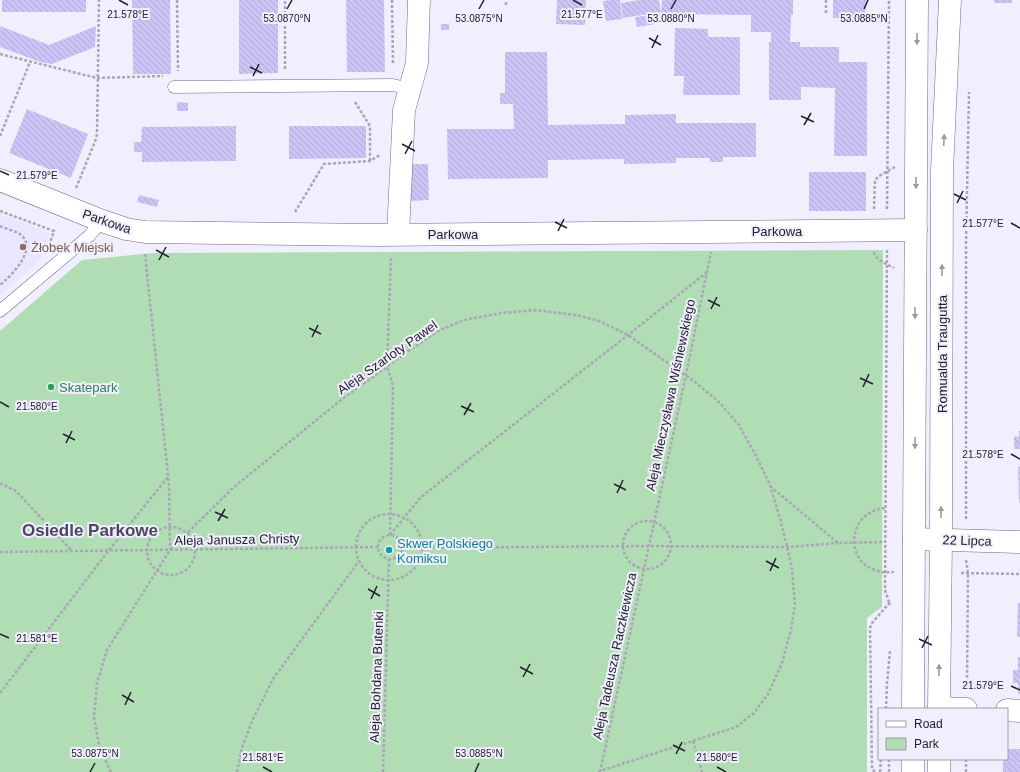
<svg xmlns="http://www.w3.org/2000/svg" width="1020" height="772" font-family="Arial,sans-serif">
	<style>
		.built { fill: #e9e6ff }
		.park { fill: #b1ddb4 }
		.building { fill: url(#building-back-hatch) }
		.lines { fill: none; stroke-linecap: round; stroke-linejoin: round }
		.lane-casing { stroke: #6c6885; stroke-width: 13 }
		.street-casing { stroke: #6c6885; stroke-width: 23 }
		.primary-casing { stroke: #6c6885; stroke-width: 23 }
		.path { stroke: #a9a7b5; stroke-width: 2.5; stroke-dasharray: 3 2; stroke-linecap: butt }
		.lane { stroke: #fff; stroke-width: 12 }
		.street { stroke: #fff; stroke-width: 22 }
		.primary { stroke: #fff; stroke-width: 22 }
		.oneway { fill: #9c9ba0 }
		.ticks { fill: none; stroke: #23212d; stroke-width: 1.5 }
		.education-dot { fill: #8d6e63; stroke: #f1effd; stroke-width: 1.5 }
		.leisure-dot { fill: #2e9e5b; stroke: #f1effd; stroke-width: 1.5 }
		.culture-dot { fill: #0f9aa8; stroke: #f1effd; stroke-width: 1.5 }
		.labels { text-anchor: middle; stroke-width: 4; stroke-linejoin: round; paint-order: stroke }
		.street-label { font-size: 13px; fill: #23212d; stroke: #f1effd }
		.education-label { font-size: 13px; fill: #785e54; stroke: #f1effd; text-anchor: start }
		.leisure-label { font-size: 13px; fill: #27864d; stroke: #f1effd; text-anchor: start }
		.culture-label { font-size: 13px; fill: #0d838f; stroke: #f1effd; text-anchor: start }
		.district-label { font-size: 17px; font-weight: bold; fill: #4b4762; stroke: #f1effd }
		.ticks-label { font-size: 10px; text-anchor: middle; fill: #23212d; stroke: #f1effd; stroke-width: 4; stroke-linejoin: round; paint-order: stroke }
	</style>
	<defs>
		<pattern id="building-back-hatch" width="6" height="6" patternUnits="userSpaceOnUse"><rect width="6" height="6" fill="#cbc5f5"/><path d="M-1 5l2 2M0 0l6 6M5-1l2 2" fill="none" stroke="#aea9d2"/></pattern>
	</defs>
	<rect width="100%" height="100%" fill="#f1effd"/>
	<!-- built -->
	<path class="built" d="M0,214L50,233L40,260L0,295Z"/>
	<!-- park -->
	<path class="park" d="M883,250L882,607L867,618V772H0V331L82,260L153,253Z"/>
	<!-- building -->
	<path class="building" d="M2,0H86V12H2Z
		M132,0H170L171,74H133Z
		M239,0H278V73L239,74Z
		M346,0H384L385,72H347Z
		M557,0H586L585,25L556,24Z
		M612,0H620L622,19L606,21L603,1Z
		M639,0H659L661,12L623,18L621,3Z
		M662,0H793V15H791L790,42H800V47H839V62H867V156H834L835,88L801,87V100H769V42H771V32H751V15L661,14Z
		M833,0H866L865,18H833Z
		M994,0H1012V3H994Z
		M653,15L655,24L637,27L635,17Z
		M441,24H449V30H441Z
		M0,26L49,45L96,26L95,47L52,64L40,62L0,47Z
		M675,28L708,29V37H740V95H683L684,76H674Z
		M505,52H547L548,125L625,124V115L676,114V123H756V157H723V162H710V158H676V163L624,164V159L548,160V178L448,179L447,129H514L513,104H500V93H505Z
		M177,102L188,103V111H177Z
		M27,109L88,134L71,178L9,153Z
		M236,126V161L142,162V152H134V142H141L142,127Z
		M289,126H366V158L289,159Z
		M409,164H428L429,200L410,201Z
		M809,172H866V211H809Z
		M139,195L159,200L157,207L137,202Z
		M1019,431H1020V449H1014V436L1019,437Z
		M1018,467H1020V503H1019Z
		M1018,603H1020V637H1017Z
		M1018,657H1020V694H1018V683H1013V670H1018Z
		M1007,749H1020V772H1003V759H1007Z"/>
	<g class="lines">
		<!-- lane casing -->
		<g class="lane-casing">
			<path id="lane" d="M174,87L393,85L410,89
				M0,311L89,236L102,221"/>
		</g>
		<!-- street casing -->
		<g class="street-casing">
			<path id="street" d="M0,180L102,221L126,229L145,232L378,235L916,230
				M398,234L404,110L417,63L419,0
				M914,539L1020,542
				M939,708L966,709
				M1007,710L1020,711"/>
		</g>
		<!-- primary casing -->
		<g class="primary-casing">
			<path id="primary" d="M913,709L917,0
				M939,709L941,540L942,170L950,0
				M913,759V772
				M939,772V759"/>
		</g>
		<!-- path -->
		<path class="path" d="M177,0L178,71
			M392,0L393,65
			M826,0V15
			M506,5V0
			M0,54L97,78L163,76
			M285,69V0
			M355,102L370,126V161
			M0,136L30,62
			M76,188L96,139L97,134L99,0
			M874,209L875,180L879,176L895,167
			M887,209L889,0
			M0,211L54,231L48,248
			M295,212L324,164L370,161L380,155
			M0,226C6,229 16,231 21,235C38,249 11,276 0,285
			M887,250L885,590L890,605
			M874,252C875,260 887,264 894,268
			M145,254L169,485L170,549
			M0,483L16,491L72,551
			M770,486L838,543L885,542
			M885,508C847,512 843,562 878,571C883,573 888,572 894,572
			M356 547a33 33 0 1 1 66 0a33 33 0 1 1-66 0Z
			M966,519V244L969,92
			M623 545a24 24 0 1 1 48 0a24 24 0 1 1-48 0Z
			M147 551a24 24 0 1 1 48 0a24 24 0 1 1-48 0Z
			M390,535L421,497L628,335L706,273
			M390,535L393,386L387,366L391,257
			M378 547a12 12 0 1 1 24 0a12 12 0 1 1-24 0Z
			M401,548L648,546L787,547L838,543
			M0,552L378,547
			M966,560L968,573L967,687
			M961,573L1020,574
			M0,693L109,550L168,477
			M886,709L887,683L890,651
			M693,741L702,772
			M889,759V772
			M111,772L108,766L99,745L94,717L97,683L107,650L170,550L234,487L341,400L407,352L438,331L464,320L502,313L535,310L576,315L599,321L628,335L695,382L718,401L739,425L755,454L770,485L781,522L787,547L792,569L795,605L791,630L782,663L768,694L754,713L736,727L597,772
			M237,772L242,748L252,721L273,679L359,561
			M383,772L389,559
			M600,772L686,375L711,252
			M875,772L872,769L870,628L872,623L891,601
			M880,772L881,759
			M966,772V759"/>
		<!-- lane -->
		<use href="#lane" class="lane"/>
		<!-- street -->
		<use href="#street" class="street"/>
		<!-- primary -->
		<use href="#primary" class="primary"/>
	</g>
	<!-- one-way arrows -->
	<defs><path id="oneway-solid" d="M-6-.8H1V-3.2L6.5 0L1 3.2V.8H-6Z"/></defs>
	<g class="oneway">
		<use href="#oneway-solid" transform="translate(917 39) rotate(90)"/>
		<use href="#oneway-solid" transform="translate(944 140) rotate(-87)"/>
		<use href="#oneway-solid" transform="translate(916 183) rotate(90)"/>
		<use href="#oneway-solid" transform="translate(942 270) rotate(-90)"/>
		<use href="#oneway-solid" transform="translate(915 313) rotate(90)"/>
		<use href="#oneway-solid" transform="translate(915 443) rotate(90)"/>
		<use href="#oneway-solid" transform="translate(941 512) rotate(-90)"/>
		<use href="#oneway-solid" transform="translate(939 670) rotate(-89)"/>
	</g>
	<!-- ticks -->
	<path class="ticks" d="M119,0L128,5M573,0L582,5M287,9L292,0M479,9L484,0M671,9L676,0M864,9L868,0M649,38L661,45M652,48L658,35M250,67L262,73M253,76L259,64M801,116L814,122M804,125L811,113M402,144L415,151M405,154L412,141M0,171L9,175M954,194L966,200M957,203L963,191M555,222L567,228M1011,223L1020,228M558,231L564,219M156,250L169,257M159,260L166,247M708,300L720,306M711,309L717,297M309,328L321,334M312,337L318,325M860,378L873,384M863,387L869,374M0,402L9,407M461,406L474,412M464,415L471,403M63,434L75,440M66,443L72,431M1011,454L1020,459M614,484L626,490M617,493L623,480M215,512L228,518M218,521L225,509M766,561L779,568M770,571L776,558M368,589L380,596M371,599L377,586M0,634L9,638M919,639L932,645M922,648L928,636M520,667L533,674M523,677L530,664M1011,686L1020,690M122,695L134,702M125,705L131,692M673,745L685,751M676,754L682,742M263,767L272,772M717,767L726,772M90,772L95,763M475,772L479,763"/>
	<!-- markers -->
	<circle class="education-dot" cx="23" cy="247" r="4"/>
	<circle class="leisure-dot" cx="51" cy="387" r="4"/>
	<circle class="culture-dot" cx="389" cy="550" r="4"/>
	<g class="labels">
		<!-- street labels -->
		<g class="street-label">
			<text transform="translate(107 221) rotate(19)" y="5">Parkowa</text>
			<text x="777" y="236">Parkowa</text>
			<text x="453" y="239">Parkowa</text>
			<text transform="translate(942 354) rotate(-90)" y="5">Romualda Traugutta</text>
			<text transform="translate(387 357) rotate(-35)" y="5">Aleja Szarloty Pawel</text>
			<text transform="translate(670 395) rotate(-78)" y="5">Aleja Mieczysława Wiśniewskiego</text>
			<text transform="translate(237 539) rotate(-1)" y="5">Aleja Janusza Christy</text>
			<text transform="translate(967 540) rotate(2)" y="5">22 Lipca</text>
			<text transform="translate(614 656) rotate(-78)" y="5">Aleja Tadeusza Raczkiewicza</text>
			<text transform="translate(376 677) rotate(-88)" y="5">Aleja Bohdana Butenki</text>
		</g>
		<!-- education labels -->
		<g class="education-label">
			<text x="31" y="252">Żłobek Miejski</text>
		</g>
		<!-- leisure labels -->
		<g class="leisure-label">
			<text x="59" y="392">Skatepark</text>
		</g>
		<!-- culture labels -->
		<g class="culture-label">
			<text x="397" y="548">Skwer Polskiego<tspan x="397" dy="15">Komiksu</tspan></text>
		</g>
		<!-- district labels -->
		<g class="district-label">
			<text x="90" y="536">Osiedle Parkowe</text>
		</g>
	</g>
	<g class="ticks-label">
		<text x="128" y="18">21.578°E</text>
		<text x="582" y="18">21.577°E</text>
		<text x="287" y="22">53.0870°N</text>
		<text x="479" y="22">53.0875°N</text>
		<text x="671" y="22">53.0880°N</text>
		<text x="864" y="22">53.0885°N</text>
		<text x="37" y="179">21.579°E</text>
		<text x="983" y="227">21.577°E</text>
		<text x="37" y="410">21.580°E</text>
		<text x="983" y="458">21.578°E</text>
		<text x="37" y="642">21.581°E</text>
		<text x="983" y="689">21.579°E</text>
		<text x="95" y="757">53.0875°N</text>
		<text x="479" y="757">53.0885°N</text>
		<text x="717" y="761">21.580°E</text>
		<text x="263" y="761">21.581°E</text>
	</g>
	<!-- legend -->
	<rect x="878" y="708" width="130" height="52" fill="#f1effd" stroke="#9f9daa"/>
	<rect x="886" y="721" width="20" height="6" fill="#ffffff" stroke="#9f9daa"/>
	<text x="914" y="728" font-size="12" fill="#23212d">Road</text>
	<rect x="886" y="738" width="20" height="12" fill="#b1ddb4" stroke="#9f9daa"/>
	<text x="914" y="748" font-size="12" fill="#23212d">Park</text>
</svg>
